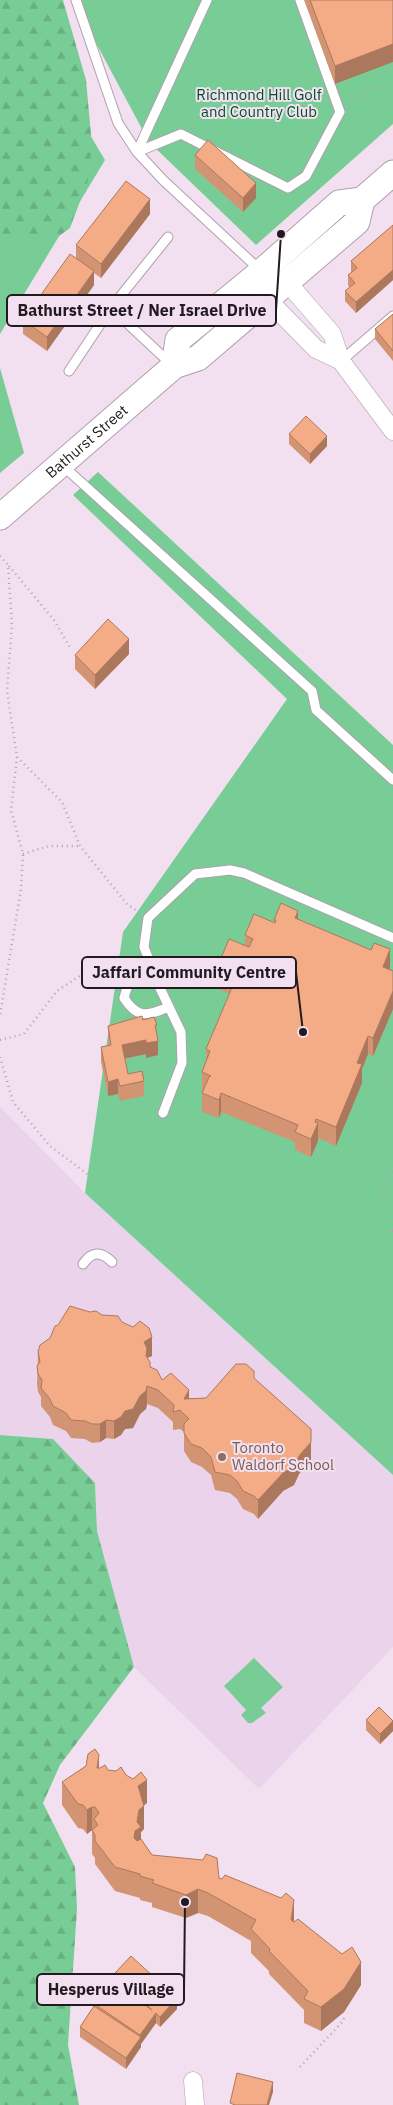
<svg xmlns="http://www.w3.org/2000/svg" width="393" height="2105" font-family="'IBM Plex Sans',sans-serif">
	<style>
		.built { fill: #ebd3eb }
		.green { fill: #78cd96 }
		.forest { fill: url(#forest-firs) }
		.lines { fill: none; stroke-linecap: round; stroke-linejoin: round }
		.service-casing { stroke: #b09fb0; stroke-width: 11 }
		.minor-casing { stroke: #b09fb0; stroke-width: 19 }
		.secondary-casing { stroke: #b09fb0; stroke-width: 27 }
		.path { stroke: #b2a4b2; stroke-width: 2.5; stroke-dasharray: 1 4; stroke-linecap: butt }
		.service { stroke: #fff; stroke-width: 9 }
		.minor { stroke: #fff; stroke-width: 18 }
		.secondary { stroke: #fff; stroke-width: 25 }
		.wall { fill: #d29473 }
		.shaded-wall { fill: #ab785e }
		.building { fill: #f4ac86; stroke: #ab785e }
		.education-dot { fill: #8d6e63; stroke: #f2e0f1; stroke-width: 2 }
		.labels { text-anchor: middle; stroke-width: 4; stroke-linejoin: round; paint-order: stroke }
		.park-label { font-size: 15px; fill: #024f29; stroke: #f2e0f1 }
		.street-label { font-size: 15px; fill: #211b21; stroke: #f2e0f1 }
		.education-label { font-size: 15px; fill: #785e54; stroke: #f2e0f1; text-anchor: start }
		.leader { fill: none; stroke: #211b21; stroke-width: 2 }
		.callout-dot { fill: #211b21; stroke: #f2e0f1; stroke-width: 2 }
		.callout { fill: #f2e0f1; stroke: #211b21; stroke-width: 2 }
		.callout-label { font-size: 16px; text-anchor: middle; font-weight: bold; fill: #211b21 }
	</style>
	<defs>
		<pattern id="forest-firs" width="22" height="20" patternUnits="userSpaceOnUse" patternTransform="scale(1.25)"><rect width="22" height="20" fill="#78cd96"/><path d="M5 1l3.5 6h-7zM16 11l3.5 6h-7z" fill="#68af81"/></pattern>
	</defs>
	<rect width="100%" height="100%" fill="#f2e0f1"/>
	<!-- built -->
	<path class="built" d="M0,1107L85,1193L393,1475V1647L259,1789L134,1667L97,1531L95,1483L53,1439L0,1435Z"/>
	<!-- green -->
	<path class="green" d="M0,0L52,71L105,160L0,334Z
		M73,0H393V124L256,245L149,142Z
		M0,368L24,453L0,473Z
		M98,472L393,745V1475L85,1193L123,932L287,699L73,495Z
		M254,1658L283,1687L261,1708L266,1713L252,1723H248L241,1715L246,1710L224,1686Z"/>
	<!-- forest -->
	<path class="forest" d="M0,0H63L86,80L92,145L88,180L70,228L54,240L4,238L0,225Z
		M0,1435L53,1439L95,1483L97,1531L134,1667L60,1765L43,1803L75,1867L77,1909L68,2045L79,2105H0Z"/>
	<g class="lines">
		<!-- service casing -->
		<g class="service-casing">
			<path id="service" d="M76,0L118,123L137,152L181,134L288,188L306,176L340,112L300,0
				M207,0L137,152L163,180L261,271
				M111,308L171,364
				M341,361L393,316
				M69,371L111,308L168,237
				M62,465L312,691L316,710L393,780
				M152,969C134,977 129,977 124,998C138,1020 148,1015 169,1007
				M163,1113L182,1063L181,1032L159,986L144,947L148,918L195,874L230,870L244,873L393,938
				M83,1264C92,1251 101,1251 112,1262"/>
		</g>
		<!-- minor casing -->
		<g class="minor-casing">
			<path id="minor" d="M277,278L287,282L332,334L341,361L393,431
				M265,288L267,299L316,349L341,361
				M193,2081L195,2105"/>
		</g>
		<!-- secondary casing -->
		<g class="secondary-casing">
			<g id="secondary">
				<path d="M174,366L178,340L261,272L339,203L362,200"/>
				<path id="s1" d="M0,517L174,366L198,358L357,222L362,200L393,173"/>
			</g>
		</g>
		<!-- path -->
		<path class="path" d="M350,104L370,89H393
			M0,556L8,565L12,624L7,691L17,757L11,810L23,854L21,889L0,1015
			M9,566L54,620L71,649
			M17,757L62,802L80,846L127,904L140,913
			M23,854L49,846H80
			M0,1040L24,1034L57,991L89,970
			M0,1057L13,1102L50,1146L99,1183
			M375,1071L393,1079
			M376,1209L393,1169
			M392,1231H393
			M300,2067L343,2021L345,2015"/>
		<!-- service -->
		<use href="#service" class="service"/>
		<!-- minor -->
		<use href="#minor" class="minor"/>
		<!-- secondary -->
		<use href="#secondary" class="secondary"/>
	</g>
	<!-- wall -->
	<path class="wall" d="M304,0H393L335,84Z
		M195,155L256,198L243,212L195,169Z
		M150,214L101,278L94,273V285L47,351L23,334V320L76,258V245Z
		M393,225V280L356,313L345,301V291L350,287L348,286V275L352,272H351V261Z
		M393,314V361L375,339V329Z
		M289,434L327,446L310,464L289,444Z
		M129,654L95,689L75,669V655Z
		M298,919L390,968L389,969L393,971V1009L373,1056L368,1054L362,1069V1083L336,1146L318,1138V1141L311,1157L295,1150V1142L221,1112L219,1118L202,1112V1093L203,1091L202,1090V1072L206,1061V1049L230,994L216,988V970L245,945V935L274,923V920Z
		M143,1020L157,1035L158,1055L146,1058V1054L125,1059L128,1074L144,1081V1096L120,1101L118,1094L108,1096L101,1062V1047L109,1045L108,1040V1026Z
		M90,1312L102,1315L122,1322L152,1356L147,1358L150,1367L162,1380L189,1398H206L254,1378L311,1460L299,1474L294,1485L283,1491L258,1519L254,1514L243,1509L237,1499L230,1493L215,1490L211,1475L202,1467L191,1462L184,1451V1432L180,1429L173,1430V1422L158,1408L147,1404L146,1409L140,1414L133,1428L125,1429L121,1435L114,1439L106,1438L100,1442L92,1443L85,1439L71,1438L66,1431L53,1425L50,1417L41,1406V1397L38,1392L37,1384L38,1352L50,1338L58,1325Z
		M366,1720L393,1731L380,1744L366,1730Z
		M86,1766L108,1770L126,1775L147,1803L144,1805V1829L141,1832V1839L152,1855L219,1878L294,1922L361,1985L344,2012L321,2031L304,2023V2010L269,1974V1971L251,1953V1941L208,1916L198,1913L186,1918L152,1907V1903L140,1900V1898L115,1891L95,1864V1858L92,1854V1830L87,1834L83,1829L78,1828L62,1805V1782Z
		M114,1974L177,2009L160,2027L156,2023L141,2044V2047L126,2069L80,2037V2027L93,2007V2003L114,1983Z"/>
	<!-- shaded-wall -->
	<path class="shaded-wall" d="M393,44V62L335,84V66Z
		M256,183V198L243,212V198Z
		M150,199V214L101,278V264Z
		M393,270V280L356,313V302Z
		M94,271V285L47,351V337Z
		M327,436V446L310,464V454Z
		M129,639V654L95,689V675Z
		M298,911V929L295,918Z
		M390,949V968L383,985V967Z
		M393,991V1009L373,1056V1038Z
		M368,1036V1054L362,1069V1083L336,1146V1127L357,1063Z
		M146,1040V1054L122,1059V1045Z
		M158,1041V1055L146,1058V1043Z
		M118,1079V1094L108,1096V1082Z
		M221,1093V1112L219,1118V1100Z
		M316,1119V1126L318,1123V1141L311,1157V1139Z
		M152,1337V1356L147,1358L144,1342Z
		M147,1386V1404L146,1409L140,1414L133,1428L125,1429L121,1435L114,1439V1421L125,1411L140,1396Z
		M189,1390V1408L184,1399Z
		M106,1420V1438L100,1442V1424Z
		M311,1442V1460L299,1474L294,1485L283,1491L258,1519V1500Z
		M393,1721V1731L380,1744V1734Z
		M99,1755V1778L97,1768Z
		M147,1780V1803L138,1810V1786Z
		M144,1806V1829L141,1832V1851L134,1838L139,1810Z
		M92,1807V1830L87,1834V1810Z
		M198,1889V1913L186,1918V1895Z
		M294,1900V1923L291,1920Z
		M361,1962V1985L344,2012L321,2031V2007Z
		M177,1998V2009L160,2027V2017Z
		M156,2013V2023L141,2044V2047L126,2069V2058L140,2038V2035Z
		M273,2082V2092L269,2105H267Z"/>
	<!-- building -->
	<path class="building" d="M310,0H393V44L335,66Z
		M208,140L256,183L243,198L195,155Z
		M126,181L150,199L101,264L76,245Z
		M393,225V270L356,302L345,291L355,283L348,275L357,268L351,261Z
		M70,254L94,271L47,337L23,320Z
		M393,314V351L375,329Z
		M306,416L327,436L310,454L289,434Z
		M108,619L129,639L95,675L75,655Z
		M281,903L298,911L295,918L371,950L374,943L390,949L383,967L393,971V991L373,1038L368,1036L357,1063L362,1064L336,1127L316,1119L315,1122L318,1123L311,1139L295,1132L298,1125L221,1093L219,1100L202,1093L209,1077L211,1076L202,1072L210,1051L206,1049L236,978L216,970L229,939L249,947L253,939L245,935L254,914L275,923L276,920H274Z
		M142,1016L143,1020L154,1017L157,1025H155L158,1041L146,1043V1040L122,1045L128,1074L142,1071L144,1081L120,1086L118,1079L108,1082L101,1047L111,1045L108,1026Z
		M70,1306L90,1312L96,1311L102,1315L118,1316L122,1322L133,1327L140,1321L149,1328L152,1337L144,1342L147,1348L146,1356L150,1362V1367L157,1370L162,1380L171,1373L189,1390L184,1399L206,1398L236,1364H246L254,1371V1378L311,1429V1442L299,1456L294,1467L283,1473L258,1500L254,1496L243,1491L237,1481L230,1475L215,1472L211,1457L202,1448L191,1444L184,1433V1424L189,1419L180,1410L173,1412L174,1405L158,1390L147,1386L146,1391L140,1396L133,1409L125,1411L121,1417L114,1421L106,1420L100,1424H92L85,1421L71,1420L66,1413L53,1406L50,1399L41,1388L42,1380L38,1374L37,1366L40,1362L38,1352L40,1345L50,1338L55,1326L58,1325Z
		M379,1707L393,1721L380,1734L366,1720Z
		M95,1749L99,1755L97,1768H100L105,1765L108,1770L116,1771L121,1767L126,1775L133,1779L141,1772L147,1780L138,1786L144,1806L139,1810L137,1822L141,1827L135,1831L134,1838L137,1841L141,1839L152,1855L203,1860L206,1854L217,1858L219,1878L222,1879L225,1875L281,1898L286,1893L294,1900L291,1920L294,1922L298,1919L342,1954L352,1947L361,1962L344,1989L321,2007L304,1999L308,1991L269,1951L270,1949L251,1929L256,1920L208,1893L198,1889L186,1895L152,1883L154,1880L140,1876V1874L115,1867L95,1841V1835L92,1830L98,1825L94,1819L99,1813L95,1807H92L87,1810L83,1805L78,1804L62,1782L86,1766L88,1754Z
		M131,1956L177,1998L160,2017L156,2013L140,2035L93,2003L109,1980L152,2010L114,1974Z
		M94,2006L141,2037L126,2058L80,2027Z
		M237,2073L273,2082L267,2105H235L230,2103Z"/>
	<!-- markers -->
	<circle class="education-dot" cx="222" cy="1457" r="5"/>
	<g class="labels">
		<!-- park labels -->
		<g class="park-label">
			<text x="259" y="100">Richmond Hill Golf<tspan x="259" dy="17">and Country Club</tspan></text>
		</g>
		<!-- street labels -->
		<g class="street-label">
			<text dy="5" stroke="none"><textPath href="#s1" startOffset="115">Bathurst Street</textPath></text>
		</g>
		<!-- education labels -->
		<g class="education-label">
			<text x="232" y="1453">Toronto<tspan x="232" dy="17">Waldorf School</tspan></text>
		</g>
	</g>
	<!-- callouts -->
	<path class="leader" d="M281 234L276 310M303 1032L296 972M185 1902L184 1990"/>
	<g class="callout-dot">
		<circle cx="281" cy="234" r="5"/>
		<circle cx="303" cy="1032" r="5"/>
		<circle cx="185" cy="1902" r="5"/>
	</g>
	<g class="callout">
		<rect x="7" y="295" width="269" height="31" rx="5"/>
		<rect x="82" y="957" width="214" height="31" rx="5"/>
		<rect x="37" y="1974" width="147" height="31" rx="5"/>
	</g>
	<g class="callout-label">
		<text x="142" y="316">Bathurst Street / Ner Israel Drive</text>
		<text x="189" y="978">Jaffari Community Centre</text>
		<text x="111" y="1995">Hesperus Village</text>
	</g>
</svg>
